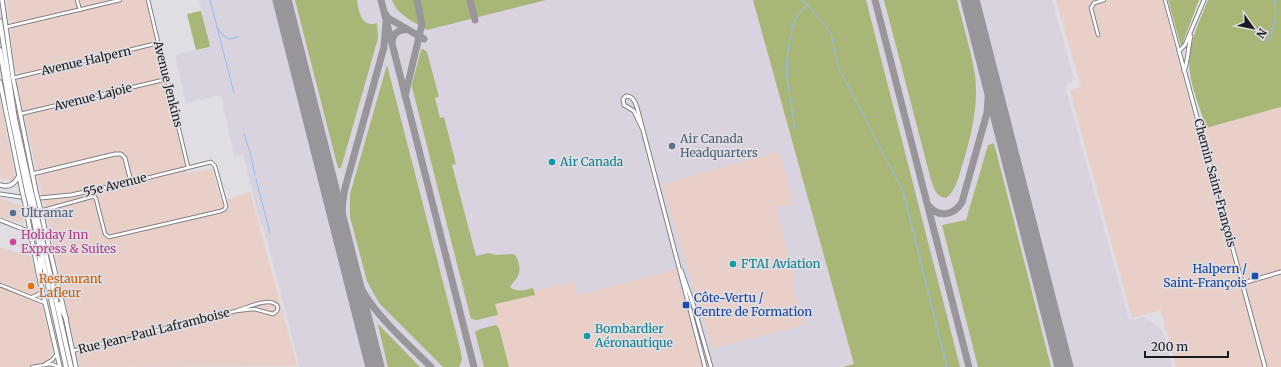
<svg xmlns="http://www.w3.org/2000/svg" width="1281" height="367" font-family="Merriweather,serif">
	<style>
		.built { fill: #d9d2df }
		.industrial { fill: #e8cfc7 }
		.green { fill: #a8b778 }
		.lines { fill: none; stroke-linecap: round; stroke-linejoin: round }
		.stream { stroke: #93bbf6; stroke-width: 1 }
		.taxiway { stroke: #99969b; stroke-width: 7 }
		.runway { stroke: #99969b; stroke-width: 19 }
		.minor-casing { stroke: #838086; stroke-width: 4.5 }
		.tertiary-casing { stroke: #838086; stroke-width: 5 }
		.secondary-casing { stroke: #838086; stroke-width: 5.5 }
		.motorway-casing { stroke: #838086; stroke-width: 6 }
		.minor { stroke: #fff; stroke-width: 2.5 }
		.tertiary { stroke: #fff; stroke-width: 3 }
		.secondary { stroke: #fff; stroke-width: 3.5 }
		.motorway { stroke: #fff; stroke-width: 4 }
		.secondary-bridge-casing { stroke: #838086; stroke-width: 5.5; stroke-linecap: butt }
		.motorway-bridge-casing { stroke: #838086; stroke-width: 6; stroke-linecap: butt }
		.secondary-bridge { stroke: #fff; stroke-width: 3.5 }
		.motorway-bridge { stroke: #fff; stroke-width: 4 }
		.service-dot { fill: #5c6f8a; stroke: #e0dde3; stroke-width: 1.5 }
		.culture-dot { fill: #0f9aa8; stroke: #e0dde3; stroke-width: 1.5 }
		.hotel-dot { fill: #d1479c; stroke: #e0dde3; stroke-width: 1.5 }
		.transit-dot { fill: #1a4fb4; stroke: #e0dde3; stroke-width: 1.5 }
		.food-dot { fill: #e8710a; stroke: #e0dde3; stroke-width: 1.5 }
		.labels { text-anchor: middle; stroke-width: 3.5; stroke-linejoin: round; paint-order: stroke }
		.street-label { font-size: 12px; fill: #1c1b1d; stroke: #e0dde3 }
		.service-label { font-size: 12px; fill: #4e5e75; stroke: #e0dde3; text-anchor: start }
		.culture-label { font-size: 12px; fill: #0d838f; stroke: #e0dde3; text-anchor: start }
		.hotel-label { font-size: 12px; fill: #b23c85; stroke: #e0dde3; text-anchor: start }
		.transit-label { font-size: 12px; fill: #164399; stroke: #e0dde3; text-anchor: end }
		.food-label { font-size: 12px; fill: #c56008; stroke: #e0dde3; text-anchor: start }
	</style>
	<rect width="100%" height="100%" fill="#e0dde3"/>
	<!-- built -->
	<path class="built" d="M199,0H1052L1073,75L1072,81L1065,86L1129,320L1145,317L1163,331L1172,367H300L263,225L261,226L243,154L234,156L221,95L186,103L175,55L211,46Z"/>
	<!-- industrial -->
	<path class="industrial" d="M7,0H146L187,173L212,169L221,201L250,192L297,366L80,367L17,83L19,80L18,72L15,69L10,33L12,29L11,21L8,19Z
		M1056,0H1162L1197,130L1281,107V367H1176L1161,310L1132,318L1070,91L1081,87Z
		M0,101L15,176L12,181L0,179Z
		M779,151L793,204L776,208L795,280L792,282L803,325L712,348L662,184Z
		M0,198L21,206L24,224L0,216Z
		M0,247L31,257L38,289L35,293L37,303L43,308L51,341L52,353L49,359L52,367H0Z
		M676,269L702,367H507L490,302L574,281L577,295Z"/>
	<!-- green -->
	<path class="green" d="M295,0H357C359,12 361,28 377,23L378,38L341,168H338Z
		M392,0H546L427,30C414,22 397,15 392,0Z
		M753,0H866L960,367H843L854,364Z
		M884,0H957C963,25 971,50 975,75C979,105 971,137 962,166C959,176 955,192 946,198C936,197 934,188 931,180Z
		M1168,0H1199L1183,42L1184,45H1181L1180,43Z
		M1208,0H1281V107L1206,128C1200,107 1189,84 1189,62C1190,40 1200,20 1208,0Z
		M201,11L210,45L209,47L196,50L187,14Z
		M423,49L427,52L439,97L435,98L440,118L444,117L456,164L452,165L476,256L489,253L496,255L514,254C519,259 521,270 518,276C516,280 512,283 510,287C517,293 525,290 533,288L535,295L495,304L498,315L477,320L471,319L412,87V84L421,50Z
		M387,65L460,348L462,360L459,367H443L379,303L367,281L350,217V194Z
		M994,143L1051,367H978L942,225L966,220L988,145Z
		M378,325H379L420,367H388Z
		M496,325L499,328L509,367H484L475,332L480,329Z"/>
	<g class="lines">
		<!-- stream -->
		<path class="stream" d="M210,0L234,93
			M801,0L805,2L831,33L838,67L903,191L947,367
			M217,27L222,34L228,39L239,37
			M1268,41C1273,28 1279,14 1274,0
			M795,129L786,72L787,57L793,24L798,15L807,5
			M244,134L250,152L255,175
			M256,179L270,233"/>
		<!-- taxiway -->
		<path class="taxiway" d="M381,0L474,367
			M470,0L475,20
			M875,0L969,367
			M384,12L388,18L424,39
			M386,22L384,47L345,188C337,225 345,266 367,298C383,322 410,346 431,367
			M392,44C392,34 398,29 408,30
			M405,96L422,24L417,0
			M928,205C938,218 954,216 962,202L987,113L989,85L986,63"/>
		<!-- runway -->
		<path class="runway" d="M282,0L375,367
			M970,0L1064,367"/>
		<!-- minor casing -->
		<g class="minor-casing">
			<path id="minor" d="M77,0L80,10
				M148,0L188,167
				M1165,0L1179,51
				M6,27L120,0
				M1098,35L1091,8L1094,3L1104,0
				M13,78L158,43
				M20,114L167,79
				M40,211L91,197H95L96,199L105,234L109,237L221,211L225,209L226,206L215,166L211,162L131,182
				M0,285L45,303
				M32,297L37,295L42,291
				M72,351L236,311L254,309L273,314L277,311L278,307C272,295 246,308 236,311
				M45,364L52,360L57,354
				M32,367L51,364L59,367"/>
		</g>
		<!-- tertiary casing -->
		<g class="tertiary-casing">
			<path id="tertiary" d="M1204,0L1185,45L1179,51L1265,367
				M1184,71C1188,63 1188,47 1191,36
				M642,128L634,111L624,105L623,99L626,96C634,96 636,104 638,111L705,367
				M32,174L115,154H121L125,158L131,182L71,195L40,198
				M0,194L21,197
				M0,220L25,230H31
				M681,270L693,304L711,367
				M1243,283L1281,272"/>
		</g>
		<!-- secondary casing -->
		<g class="secondary-casing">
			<path id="secondary" d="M2,0L13,78L36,192
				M0,82L22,190
				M0,185C10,188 14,184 19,176
				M25,203L38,272L60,367
				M39,204L63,306L76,367"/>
		</g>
		<!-- motorway casing -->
		<g class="motorway-casing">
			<path id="motorway" d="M0,21L15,119L31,191
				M0,50L10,109L27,191
				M30,203L66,367
				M34,203L71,367
				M40,258V283
				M59,304L66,318"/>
		</g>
		<!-- minor -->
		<use href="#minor" class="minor"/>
		<!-- tertiary -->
		<use href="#tertiary" class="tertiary"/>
		<!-- secondary -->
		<use href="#secondary" class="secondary"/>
		<!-- motorway -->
		<use href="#motorway" class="motorway"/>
		<!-- secondary-bridge casing -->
		<g class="secondary-bridge-casing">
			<path id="secondary-bridge" d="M22,190L25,203
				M36,192L39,204"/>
		</g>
		<!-- motorway-bridge casing -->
		<g class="motorway-bridge-casing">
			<path id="motorway-bridge" d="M27,191L30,203
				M31,191L34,203"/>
		</g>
		<!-- secondary-bridge -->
		<use href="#secondary-bridge" class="secondary-bridge"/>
		<!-- motorway-bridge -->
		<use href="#motorway-bridge" class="motorway-bridge"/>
	</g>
	<!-- markers -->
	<g class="service-dot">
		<circle cx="672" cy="146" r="4"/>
		<circle cx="13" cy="213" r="4"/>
	</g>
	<g class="culture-dot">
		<circle cx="552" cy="162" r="4"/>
		<circle cx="733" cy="264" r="4"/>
		<circle cx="587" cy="336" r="4"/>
	</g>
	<circle class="hotel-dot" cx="13" cy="242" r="4"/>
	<g class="transit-dot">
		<rect x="1251" y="272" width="8" height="8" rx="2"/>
		<rect x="682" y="301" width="8" height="8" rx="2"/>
	</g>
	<circle class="food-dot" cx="31" cy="286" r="4"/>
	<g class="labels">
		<!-- street labels -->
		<g class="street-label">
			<text transform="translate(86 61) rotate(-13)" y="4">Avenue Halpern</text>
			<text transform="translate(168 84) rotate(76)" y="4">Avenue Jenkins</text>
			<text transform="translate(93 97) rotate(-14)" y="4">Avenue Lajoie</text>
			<text transform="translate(1215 183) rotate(75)" y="4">Chemin Saint-François</text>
			<text transform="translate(115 185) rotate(-14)" y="4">55e Avenue</text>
			<text transform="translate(154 331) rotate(-14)" y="4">Rue Jean-Paul Laframboise</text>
		</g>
		<!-- service labels -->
		<g class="service-label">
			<text x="680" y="143">Air Canada<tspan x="680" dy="14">Headquarters</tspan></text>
			<text x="21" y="217">Ultramar</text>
		</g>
		<!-- culture labels -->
		<g class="culture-label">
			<text x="560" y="166">Air Canada</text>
			<text x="741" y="268">FTAI Aviation</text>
			<text x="595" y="333">Bombardier<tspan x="595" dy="14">Aéronautique</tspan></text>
		</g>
		<!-- hotel labels -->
		<g class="hotel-label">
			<text x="21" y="239">Holiday Inn<tspan x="21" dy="14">Express &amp; Suites</tspan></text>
		</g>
		<!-- transit labels -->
		<g class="transit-label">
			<text x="1247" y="273">Halpern /<tspan x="1247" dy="14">Saint-François</tspan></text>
			<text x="694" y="302" text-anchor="start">Côte-Vertu /<tspan x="694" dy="14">Centre de Formation</tspan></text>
		</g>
		<!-- food labels -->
		<g class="food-label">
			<text x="39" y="283">Restaurant<tspan x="39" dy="14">Lafleur</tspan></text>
		</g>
	</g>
	<!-- north arrow -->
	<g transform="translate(1253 28) rotate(123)" stroke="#e0dde3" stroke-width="3" paint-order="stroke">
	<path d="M0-3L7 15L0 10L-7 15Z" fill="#1c1b1d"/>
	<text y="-6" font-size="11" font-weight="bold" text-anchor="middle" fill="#1c1b1d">N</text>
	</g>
	<!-- scale -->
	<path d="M1145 351v6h83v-6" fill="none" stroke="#1c1b1d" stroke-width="2"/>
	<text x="1151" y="351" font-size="12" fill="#1c1b1d" stroke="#e0dde3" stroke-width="3" paint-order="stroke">200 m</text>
</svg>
